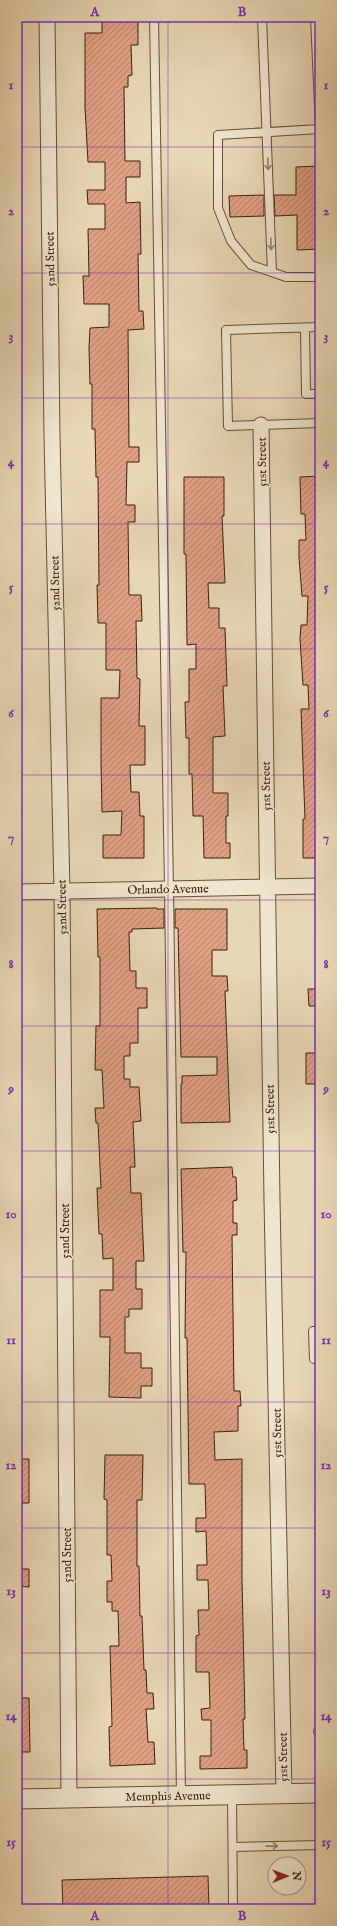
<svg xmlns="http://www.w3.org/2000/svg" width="337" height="1926" font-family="'IM FELL English',serif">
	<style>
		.building { fill: url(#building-hatch); stroke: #3a2108 }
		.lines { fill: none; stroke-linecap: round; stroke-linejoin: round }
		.service-casing { stroke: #664e33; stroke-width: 10 }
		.minor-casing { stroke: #664e33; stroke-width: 17 }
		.tertiary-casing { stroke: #664e33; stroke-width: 21 }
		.service { stroke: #f0e5ce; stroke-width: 8 }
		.minor { stroke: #f0e5ce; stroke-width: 15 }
		.tertiary { stroke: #f0e5ce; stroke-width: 19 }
		.oneway { stroke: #95836b }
		.grid { fill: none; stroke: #7b2cbf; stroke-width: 1; stroke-opacity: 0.55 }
		.labels { text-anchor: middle; stroke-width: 3; stroke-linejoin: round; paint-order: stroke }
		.street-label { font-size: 12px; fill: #3a2108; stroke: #f0e5ce }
		.neatline { fill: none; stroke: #7b2cbf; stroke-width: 1.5 }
		.grid-label { font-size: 13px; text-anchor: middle; font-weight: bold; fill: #7b2cbf }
	</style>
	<defs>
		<pattern id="building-hatch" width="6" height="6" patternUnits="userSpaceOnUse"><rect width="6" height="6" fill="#e0a084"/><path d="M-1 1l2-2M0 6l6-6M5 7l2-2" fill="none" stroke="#b7826a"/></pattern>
	</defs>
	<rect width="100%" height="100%" fill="#e8d7b4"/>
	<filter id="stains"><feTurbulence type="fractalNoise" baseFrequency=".005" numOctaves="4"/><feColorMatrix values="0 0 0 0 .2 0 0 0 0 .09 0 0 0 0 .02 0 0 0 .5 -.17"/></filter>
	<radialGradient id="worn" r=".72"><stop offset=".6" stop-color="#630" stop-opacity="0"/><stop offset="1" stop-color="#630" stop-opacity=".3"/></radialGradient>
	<!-- building -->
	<path class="building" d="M118,17H138V45H131L132,75L128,76V87H124L125,161H140V177H126V203L140,202L141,254H138L139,311H143L144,329L128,330L129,447H139V462H127L126,505H135V522H128L129,595H141L142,621H136L137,678L140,679L139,726H145V765H130L131,792H139L140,816H144V858H103V835H121L122,811L102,812L101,764V698H119L120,670H106V623H98L97,585H99L98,477H96L95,429H92V384H90L89,348L90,328L109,327V304H84L83,276H89L88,229H105V204H88L87,190H105V162H88L85,107V33H102V20H118Z
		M320,166V249L297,250V215L275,216L274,195H296V167Z
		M264,195V216L230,217L229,196Z
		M320,476V858H303V819H305L301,709H309L308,685H303L300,639L301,625H307L308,596H302L299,557V540H306L305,514H301L300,477Z
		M184,477H224V516H222L225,583H208L209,608H219V628H225L227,686H223L225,736L213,737V793H228V816H226V843H230V858H204L203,816H193L192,774H189V738H186L185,702H189V669H196V644L187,645L186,554H184Z
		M157,908V909H164V928L132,929V932H129L130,971H136V988H147V1008H138V1043H130V1056H124V1079H130V1087H139L141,1121L133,1122L135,1167H130L131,1193H141L144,1261H136V1289H142V1309H129V1317H125V1353H141V1368H152V1386H141V1398L109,1397L110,1337H100V1290H113V1258L103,1259L102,1234H99L97,1188H101L98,1123H96L95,1108H104L102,1070H95L96,1026H100V957H98L97,909Z
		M175,909H227V950H212V976H227L228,991H225L230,1122L181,1123V1084H182V1076L217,1075V1057H181L178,928H175Z
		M308,989H320V1006H309Z
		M306,1053H320V1084H306Z
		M232,1167L233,1177H236L237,1200L233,1201V1223H237V1235H232L234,1391H240L241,1406H238V1431L214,1432L215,1460L242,1459V1579L245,1719H243L244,1750H247V1768L200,1769V1756H211V1720H202L201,1709L210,1708L209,1672H196V1636L199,1635L198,1610H209L208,1580H197V1565H207L206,1531L196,1532V1518H206L205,1484H189L187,1338H185L186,1252H183L181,1169Z
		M105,1455H143L142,1500H137V1566H139L140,1616H142L144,1670H146L147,1693H153L154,1709H146L148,1742H154L155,1764L110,1766L109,1727L112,1726L110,1646H119L118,1611H112V1602H107V1581H112L111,1555H107V1500L104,1499Z
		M17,1459H29V1503H17Z
		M17,1569H29V1587L17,1586Z
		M17,1698H29L30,1752H17Z
		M208,1876L209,1909H63L62,1880Z"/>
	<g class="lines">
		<!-- service casing -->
		<g class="service-casing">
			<path id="service" d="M154,17L169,889L181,1796
				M262,17L272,272
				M315,17L320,129
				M320,129L218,135V208L231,241L251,265L286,277H320
				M320,327L226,330L228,426L320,423
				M305,328L306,394H320
				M320,1331H313L314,1359H320
				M320,1731H318L320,1737
				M232,1795L233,1909
				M233,1847L320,1845"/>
		</g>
		<!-- minor casing -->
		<g class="minor-casing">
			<path id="minor" d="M47,17L52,436L62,891L69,1798
				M261,425L272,1200L284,1794
				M17,892L320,886"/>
		</g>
		<!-- tertiary casing -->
		<g class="tertiary-casing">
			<path id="tertiary" d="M17,1799L320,1793"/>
		</g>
		<!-- service -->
		<use href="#service" class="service"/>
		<!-- minor -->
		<use href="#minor" class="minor"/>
		<!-- tertiary -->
		<use href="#tertiary" class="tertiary"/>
	</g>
	<!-- one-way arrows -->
	<defs><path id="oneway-shaft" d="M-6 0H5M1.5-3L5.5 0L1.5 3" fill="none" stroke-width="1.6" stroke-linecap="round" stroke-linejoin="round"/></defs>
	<g class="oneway">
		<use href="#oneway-shaft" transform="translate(268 164) rotate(88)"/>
		<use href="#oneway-shaft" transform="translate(271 244) rotate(88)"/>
		<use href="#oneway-shaft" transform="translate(272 1846) rotate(-1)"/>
	</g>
	<!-- grid -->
	<path class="grid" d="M168,17V1909M17,147H320M17,273H320M17,398H320M17,524H320M17,649H320M17,775H320M17,900H320M17,1026H320M17,1151H320M17,1277H320M17,1402H320M17,1528H320M17,1653H320M17,1779H320"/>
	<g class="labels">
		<!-- street labels -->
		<g class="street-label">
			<text transform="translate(50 259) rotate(-91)" y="4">52nd Street</text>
			<text transform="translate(262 462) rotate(-91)" y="4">51st Street</text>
			<text transform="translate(55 583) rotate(-91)" y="4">52nd Street</text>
			<text transform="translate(266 786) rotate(-91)" y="4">51st Street</text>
			<text transform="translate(168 889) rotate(-1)" y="4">Orlando Avenue</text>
			<text transform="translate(62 907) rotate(-91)" y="4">52nd Street</text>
			<text transform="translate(270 1109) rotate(-91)" y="4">51st Street</text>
			<text transform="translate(65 1231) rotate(-90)" y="4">52nd Street</text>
			<text transform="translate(277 1433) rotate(-91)" y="4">51st Street</text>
			<text transform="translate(67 1555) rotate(-90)" y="4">52nd Street</text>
			<text transform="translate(283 1757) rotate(-91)" y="4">51st Street</text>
			<text transform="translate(168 1796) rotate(-1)" y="4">Memphis Avenue</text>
		</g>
	</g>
	<!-- margin -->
	<rect width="337" height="1926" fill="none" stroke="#e8d7b4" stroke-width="44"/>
	<!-- north arrow -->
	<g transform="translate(287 1876) rotate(89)"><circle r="19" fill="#f0e5ce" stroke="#a7977f"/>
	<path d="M0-3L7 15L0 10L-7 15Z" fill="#8f2418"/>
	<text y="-6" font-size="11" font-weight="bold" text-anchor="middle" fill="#3a2108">N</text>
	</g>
	<rect x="22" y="22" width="293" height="1882" class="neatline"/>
	<g class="grid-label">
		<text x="95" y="16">A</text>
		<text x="242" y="16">B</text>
		<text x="11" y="89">1</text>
		<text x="326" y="89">1</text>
		<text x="11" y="215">2</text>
		<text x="326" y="215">2</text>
		<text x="11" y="340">3</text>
		<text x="326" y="340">3</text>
		<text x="11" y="466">4</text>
		<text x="326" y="466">4</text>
		<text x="11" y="591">5</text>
		<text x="326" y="591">5</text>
		<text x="11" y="717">6</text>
		<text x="326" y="717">6</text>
		<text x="11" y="842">7</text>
		<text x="326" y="842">7</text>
		<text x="11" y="968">8</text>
		<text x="326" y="968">8</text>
		<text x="11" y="1093">9</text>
		<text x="326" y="1093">9</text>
		<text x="11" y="1218">10</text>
		<text x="326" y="1218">10</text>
		<text x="11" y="1344">11</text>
		<text x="326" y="1344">11</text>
		<text x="11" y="1469">12</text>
		<text x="326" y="1469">12</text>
		<text x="11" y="1595">13</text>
		<text x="326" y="1595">13</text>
		<text x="11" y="1720">14</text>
		<text x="326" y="1720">14</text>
		<text x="11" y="1846">15</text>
		<text x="326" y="1846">15</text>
		<text x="95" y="1920">A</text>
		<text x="242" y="1920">B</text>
	</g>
	<rect width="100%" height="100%" filter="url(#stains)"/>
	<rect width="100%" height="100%" fill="url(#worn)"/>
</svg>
